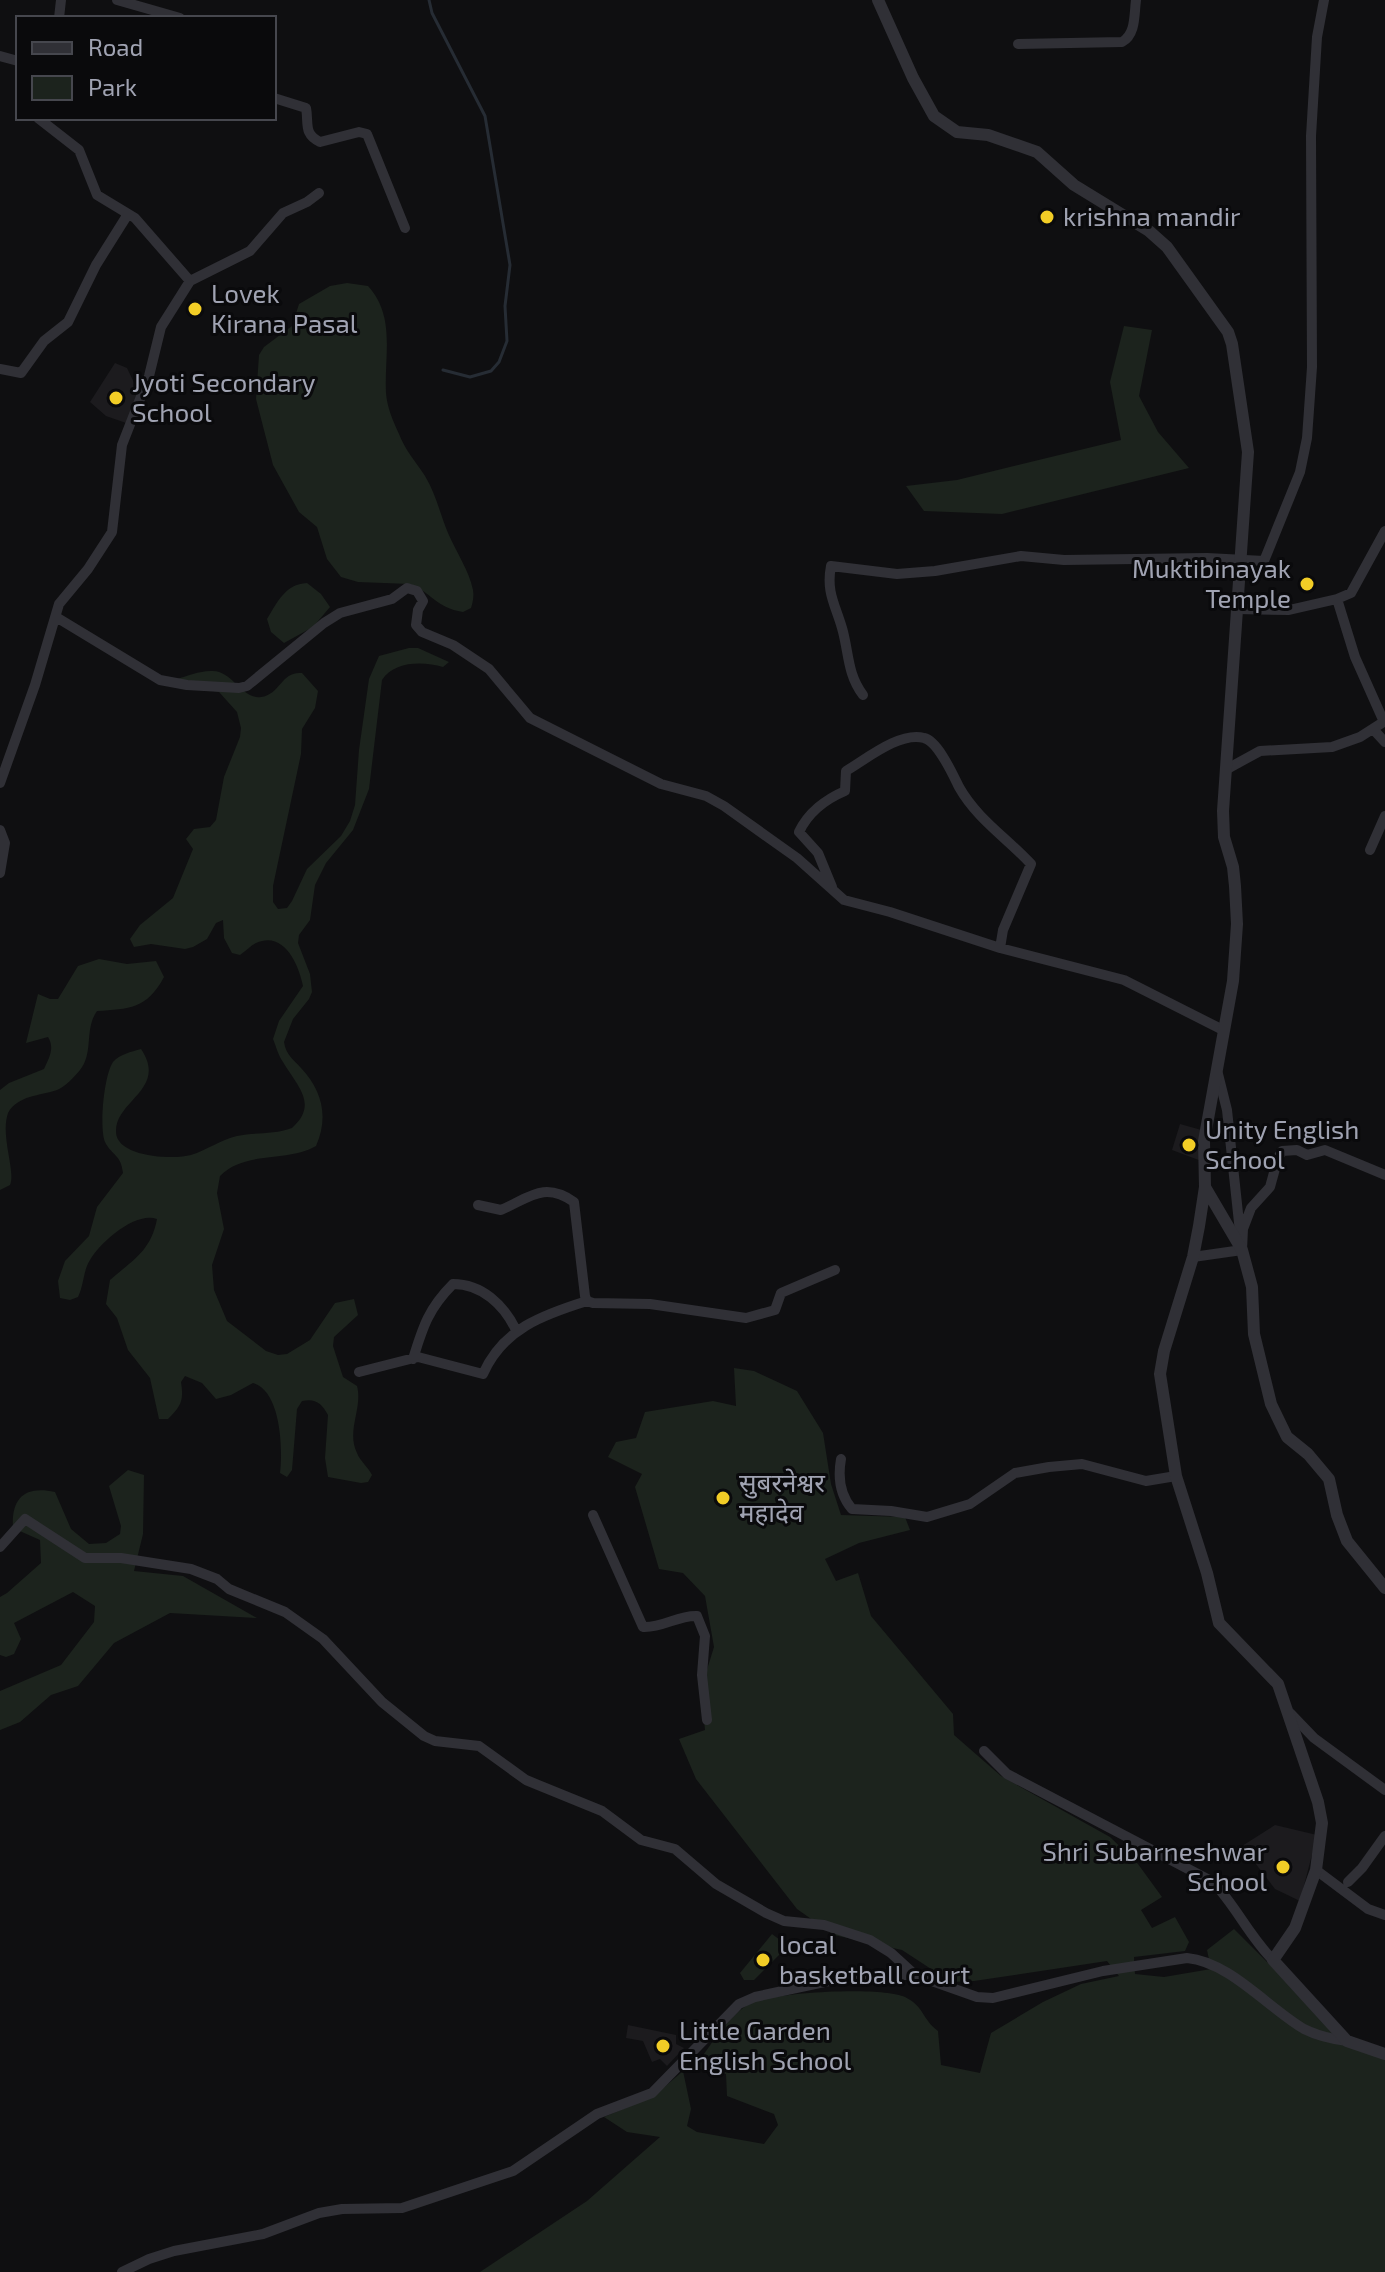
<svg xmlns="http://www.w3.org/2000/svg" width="1385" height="2272" font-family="'Exo 2','Noto Sans Devanagari',sans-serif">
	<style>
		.built { fill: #1c1b1e }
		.green { fill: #1c231d }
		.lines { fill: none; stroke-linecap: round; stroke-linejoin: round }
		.stream { stroke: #262c34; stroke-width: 3 }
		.minor { stroke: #303036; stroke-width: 10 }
		.tertiary { stroke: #303036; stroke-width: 12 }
		.poi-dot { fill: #f2cd26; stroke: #0a0a0c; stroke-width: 3 }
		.labels { text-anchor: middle; stroke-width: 6; stroke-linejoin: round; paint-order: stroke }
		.poi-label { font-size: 26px; fill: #a0a3b2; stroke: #0a0a0c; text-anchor: start }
	</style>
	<rect width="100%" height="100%" fill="#0f0f11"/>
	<!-- built -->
	<path class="built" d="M115,363L127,368L139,393L129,424L106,416L90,402Z
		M1180,1124L1205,1131L1204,1162L1172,1150Z
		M1275,1825L1317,1835L1300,1901L1275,1889L1242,1846Z
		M628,2025L676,2035V2044L684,2048L667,2066L660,2059L652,2062L643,2041L626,2038Z"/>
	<!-- green -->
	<path class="green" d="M347,283L368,286C396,317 384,355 386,393C387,407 393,421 399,434C405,450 416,462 425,476C436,494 440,514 448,533C456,552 469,570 473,590C474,596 473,602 471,608L463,612C436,608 431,592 410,584L358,582L341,577L327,559L317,527L299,512L273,465L256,399L259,355L264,347L292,326L299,304L330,286Z
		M1124,326L1152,330L1139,396L1158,432L1189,468L1002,514L924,511L906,486L957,480L1121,440L1110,382Z
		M307,583L321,594L330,607L313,627L284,643L271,632L267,619C277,603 285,584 307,583Z
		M409,648H418L449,662L443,667C423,661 394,661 382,680L369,789L353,830L326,863L315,885L310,920L299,935L298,943L310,974L312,992L309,999L293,1019L284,1042C286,1055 293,1059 301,1068C322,1090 329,1117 316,1146C287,1163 245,1150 220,1176L217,1193L224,1229L212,1265L214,1290L227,1321L266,1351L278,1355L287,1354L310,1340L335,1303L354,1299L358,1315L334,1337L333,1346L343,1377L357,1386C363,1408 346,1431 357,1453C360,1461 368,1467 372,1475L368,1482L361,1483L328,1477L325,1458L328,1415C322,1403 315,1398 302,1401L297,1409L292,1470L287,1477L280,1473C283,1449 281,1391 253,1383L231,1395L216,1399L202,1383L185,1376L181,1382C184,1401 181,1406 168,1419H159L150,1378L128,1350L117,1318L106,1304L110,1280C133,1260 151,1251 157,1219C136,1211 100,1242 90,1260C83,1271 84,1285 78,1297L70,1300L60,1298L58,1281L65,1261L89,1236L97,1207L123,1173C121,1154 112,1156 105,1142C99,1127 104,1075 113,1062C120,1054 131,1052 141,1049C168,1089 116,1100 116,1131C115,1157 173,1160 191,1155C207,1150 220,1140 237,1136C255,1132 274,1135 292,1128C319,1104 297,1086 283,1062C278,1055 276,1046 273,1039L279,1021L303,986C299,965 284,930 256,943C250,946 246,951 240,955L232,953L224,938L223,920L216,923L207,939L193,947L185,949L151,944L134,947L130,939L140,925L173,898L193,849L186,839L194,829L210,827L216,820L224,777L240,737L241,728L237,712L219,692L202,689H180L176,679C188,676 201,670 213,671C232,671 243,700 261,697C281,694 281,671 302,673L318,691L315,708L302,729L301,754L273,886V902L278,909L287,908L292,901L307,869L341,836L350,821L355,805L359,750L369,679L379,656Z
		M99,959L127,964L156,961L164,977C147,1009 129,1009 97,1011C84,1029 94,1053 80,1070C75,1076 65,1087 57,1090C40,1096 18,1095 8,1113C0,1136 16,1171 10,1185L0,1190V1090L9,1083L44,1069C49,1058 55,1048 48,1037L26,1043L38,994L50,999H58L78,966Z
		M734,1368L754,1371L797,1391L823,1433L831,1484L841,1515L905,1517L910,1530L859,1543L825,1559L836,1581L858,1573L871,1616L953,1714L954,1735L1001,1776L1110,1837L1138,1864L1162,1897L1141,1910L1152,1928L1175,1917L1189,1942L1185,1951L1134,1957L1135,1974L1164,1977L1211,1969L1207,1950L1234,1929L1334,2029L1385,2060V2272H480L587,2201L660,2137L627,2132L604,2117L654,2096L683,2071L691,2109L687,2126L697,2132L764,2144L778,2125L774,2114L727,2096L726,2074L694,2068C708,2049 730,2013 751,2003C774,1992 882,1986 905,1997C925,2007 921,2018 938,2031L941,2065L980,2073L991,2033L1043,2002L1081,1984L1119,1976L1107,1961L974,1981L951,1982L902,1950L834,1935L797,1909L696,1779L679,1739L705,1730L701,1689L714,1647L705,1596L683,1573L659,1569L635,1487L642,1474L608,1457L616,1442L636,1438L645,1412L713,1401L736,1406Z
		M128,1470L144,1475L143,1534L134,1571L183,1576L257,1618L170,1613L114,1643L78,1686L51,1695L20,1722L0,1730V1691L61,1665L94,1622L95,1606L73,1592L14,1623L21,1639L14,1654L6,1657L0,1655V1597L7,1593L41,1563L40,1540L13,1528C11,1498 25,1485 55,1492L71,1529L89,1544L106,1543L120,1534L121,1526L109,1486Z
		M772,1934L788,1946L754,1980H744L740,1973Z"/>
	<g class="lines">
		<!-- stream -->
		<path class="stream" d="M429,0L432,13L485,116L510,265L505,306L507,341L499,362L491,371L470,377L443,370"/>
		<!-- minor -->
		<path class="minor" d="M117,0L180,18
			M59,18L61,0
			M1018,44L1122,42C1136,34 1134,15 1136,0
			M0,56L18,61
			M274,98L306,108C309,123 303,134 320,142L359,132L367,134L405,228
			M190,281L250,251L283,213L307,202L319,193
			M0,369L21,373L44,341L68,322L96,265L128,214
			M1337,599L1355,657L1384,722
			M1236,609L1289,610L1337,599L1351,593L1385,531
			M56,617L160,680L187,685L239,688L247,686L324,623L340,613L392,599L407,588L417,591L423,601L418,610L416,625L422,632L453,645L489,669L530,718L661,784L706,796L724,806L797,858L844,900L890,912L1000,948L1124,980L1223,1030
			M863,695C847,674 849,652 842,628C835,604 826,592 831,566L897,574L935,571L1021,556L1064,560L1207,558L1264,561L1300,472L1307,438L1312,367L1311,136L1317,37L1324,0
			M1373,729L1385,742
			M1227,769L1260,751L1332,747L1360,737L1385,721
			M0,783L35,685L59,604L88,569L112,532L122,445L149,376L161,327L190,281L135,218L97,195L79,150L38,118
			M0,830L5,843L0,873
			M1370,850L1385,816
			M832,887L818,853L799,832C808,813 826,799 845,791L846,771C865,760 900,731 924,738C938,741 953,775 959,787C977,819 1007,838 1031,864L1003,930L1000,948
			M1218,1074L1227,1110L1240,1232
			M478,1205L501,1210C529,1198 544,1181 574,1202L585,1296L587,1301L593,1303L650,1304L746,1318L775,1310L781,1293L835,1270
			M1242,1250L1243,1229L1251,1208L1270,1187L1278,1158L1282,1151L1297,1150L1307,1155L1325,1150L1385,1175
			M1193,1257L1242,1250
			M413,1359C423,1326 429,1308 453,1284C482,1284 504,1305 516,1330
			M359,1372L418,1357L483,1374C503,1329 542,1315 587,1301
			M841,1459C838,1476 840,1495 852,1509L891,1511L927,1517L970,1504L1015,1473L1049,1467L1082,1464L1146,1481L1176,1476
			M593,1515L643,1627C663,1628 678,1615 697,1616L705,1636L702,1675L707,1720
			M0,1547L25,1519L85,1558H121L191,1569L217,1579L229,1589L285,1612L323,1639L382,1702L424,1736L435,1741L479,1746L526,1780L602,1811L641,1840L675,1849L716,1884L766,1913L784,1921L824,1925L870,1940L891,1953L915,1975
			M1290,1713L1314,1738L1385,1790
			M984,1751L1007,1774L1213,1882C1236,1906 1249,1936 1273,1960
			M1316,1870L1368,1909L1385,1915
			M1348,1882L1362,1868L1385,1836
			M122,2272L149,2259L174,2251L263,2234L319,2213L342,2209L402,2208L513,2171L597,2114L652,2093L739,2004L755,1997L829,1981L891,1975H915L977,1997L993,1998L1103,1971L1187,1958C1230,1962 1268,2008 1304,2029C1318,2036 1331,2039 1347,2041"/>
		<!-- tertiary -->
		<path class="tertiary" d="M878,0L913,78L934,116L957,132L988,135L1037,152L1074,185L1149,231L1167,247L1228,332L1232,344L1248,452L1223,811L1224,837L1233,867L1235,886L1237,924L1233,981L1204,1141L1205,1187L1199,1226L1193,1257L1164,1351L1160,1374L1176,1476L1207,1573L1219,1623L1278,1684L1318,1802L1322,1823L1316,1870L1295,1928L1273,1960L1347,2041L1385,2054
			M1205,1187L1242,1250L1252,1287L1254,1334L1271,1404L1287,1437L1308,1454L1329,1479L1337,1515L1347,1541L1385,1588"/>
	</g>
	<!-- markers -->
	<g class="poi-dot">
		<circle cx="1047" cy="217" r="8"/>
		<circle cx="195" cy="309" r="8"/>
		<circle cx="116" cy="398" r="8"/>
		<circle cx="1307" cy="584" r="8"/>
		<circle cx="1189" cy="1145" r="8"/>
		<circle cx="723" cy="1498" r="8"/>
		<circle cx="1283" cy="1867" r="8"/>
		<circle cx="763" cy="1960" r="8"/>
		<circle cx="663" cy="2046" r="8"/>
	</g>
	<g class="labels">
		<!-- poi labels -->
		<g class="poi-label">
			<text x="1063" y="226">krishna mandir</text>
			<text x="211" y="303">Lovek<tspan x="211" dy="30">Kirana Pasal</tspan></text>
			<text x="132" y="392">Jyoti Secondary<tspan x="132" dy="30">School</tspan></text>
			<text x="1291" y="578" text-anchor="end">Muktibinayak<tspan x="1291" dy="30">Temple</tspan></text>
			<text x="1205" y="1139">Unity English<tspan x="1205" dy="30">School</tspan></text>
			<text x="739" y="1492">सुबरनेश्वर<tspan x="739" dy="30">महादेव</tspan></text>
			<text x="1267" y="1861" text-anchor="end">Shri Subarneshwar<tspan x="1267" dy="30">School</tspan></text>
			<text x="779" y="1954">local<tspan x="779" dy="30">basketball court</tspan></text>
			<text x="679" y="2040">Little Garden<tspan x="679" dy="30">English School</tspan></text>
		</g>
	</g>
	<!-- legend -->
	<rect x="16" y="16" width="260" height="104" fill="#0a0a0c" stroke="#46474e" stroke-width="2"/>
	<rect x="32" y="42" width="40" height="12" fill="#303036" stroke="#46474e" stroke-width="2"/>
	<text x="88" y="56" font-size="24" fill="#a0a3b2">Road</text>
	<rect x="32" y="76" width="40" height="24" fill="#1c231d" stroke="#46474e" stroke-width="2"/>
	<text x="88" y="96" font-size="24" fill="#a0a3b2">Park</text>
</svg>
